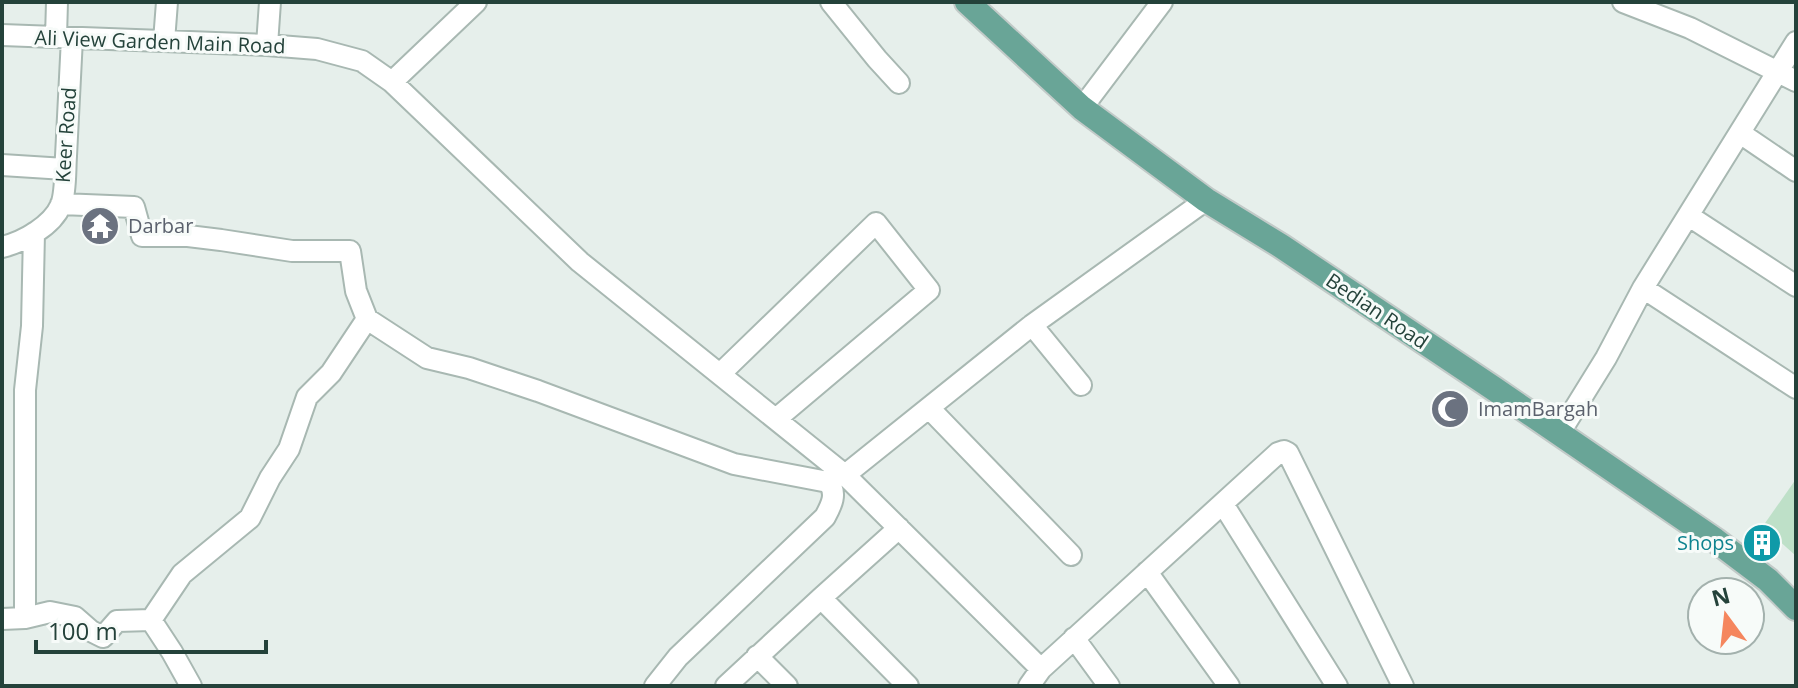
<svg xmlns="http://www.w3.org/2000/svg" width="1798" height="688" font-family="'Open Sans',sans-serif">
	<style>
		.green { fill: #bee0c8 }
		.lines { fill: none; stroke-linecap: round; stroke-linejoin: round }
		.minor-casing { stroke: #a8b8b2; stroke-width: 24 }
		.major-casing { stroke: #c2cac8; stroke-width: 28 }
		.minor { stroke: #fff; stroke-width: 20 }
		.major { stroke: #69a597; stroke-width: 24 }
		.labels { text-anchor: middle; stroke-width: 6; stroke-linejoin: round; paint-order: stroke }
		.street-label { font-size: 20px; fill: #24423a; stroke: #f7fbf9 }
		.worship-label { font-size: 20px; fill: #5b616d; stroke: #f7fbf9; text-anchor: start }
		.culture-label { font-size: 20px; fill: #0d838f; stroke: #f7fbf9; text-anchor: end }
	</style>
	<rect width="100%" height="100%" fill="#e6efeb"/>
	<!-- green -->
	<path class="green" d="M1796,479V556L1763,526Z"/>
	<g class="lines">
		<!-- minor casing -->
		<g class="minor-casing">
			<path id="minor" d="M831,2L877,59L899,83
				M1623,2L1690,28L1796,81
				M2,35L267,45L317,49L362,61L392,82L580,262L845,475L1041,669
				M56,37L57,2
				M164,41L167,2
				M267,45L270,2
				M392,82L476,2
				M1082,108L1162,2
				M1740,133L1796,171
				M2,165L65,169
				M61,204L134,207L142,236H188L221,240L292,251H350L356,291L367,319L427,358L469,368L538,391L734,464L828,482C838,493 831,506 825,517L678,657L655,686
				M1689,216L1796,286
				M2,247C23,242 52,226 61,205C66,193 65,169 66,156C68,117 70,77 72,38
				M1643,288L1796,388
				M1032,325L1081,385
				M720,374L876,223L929,290L776,419
				M929,408L1071,555
				M1559,434L1606,358L1643,288L1796,42
				M845,475L1032,325L1206,200
				M1223,504L1337,686
				M1147,572L1229,686
				M821,598L908,686
				M25,618V390L32,326L34,233
				M2,619L25,618L50,612L75,617L91,631L103,637L117,621L151,620
				M151,620L182,574L250,518L270,478L289,449L307,397L331,373L367,319
				M151,620L172,652L191,686
				M1074,638L1109,686
				M757,656L787,686
				M726,686L821,598L899,528
				M1029,686L1041,669L1278,453L1284,451L1288,453L1403,686"/>
		</g>
		<!-- major casing -->
		<g class="major-casing">
			<path id="major" d="M967,2L1082,108L1206,200L1281,246L1493,388L1715,540L1768,580L1796,608"/>
		</g>
		<!-- minor -->
		<use href="#minor" class="minor"/>
		<!-- major -->
		<use href="#major" class="major"/>
	</g>
	<!-- icons -->
	<defs>
		<g id="temple-disc" transform="scale(2)"><circle r="9.5" fill="#6b7280" stroke="#f7fbf9"/><path d="M0-6L5-2H3V0L6.5 2.5H4V6H1.5V3h-3V6H-4V2.5H-6.5L-3 0V-2H-5Z" fill="#fff"/></g>
		<g id="mosque-disc" transform="scale(2)"><circle r="9.5" fill="#6b7280" stroke="#f7fbf9"/><path d="M3.5-4.9A6 6 0 1 0 3.5 4.9A5 5 0 1 1 3.5-4.9Z" fill="#fff"/></g>
		<g id="building-disc" transform="scale(2)"><circle r="9.5" fill="#0f9aa8" stroke="#f7fbf9"/><path d="M-4-6H4V6H1V3H-1V6H-4ZM-2.5-4.3h1.7v1.8h-1.7ZM.8-4.3h1.7v1.8H.8ZM-2.5-1h1.7V.8h-1.7ZM.8-1h1.7V.8H.8Z" fill="#fff"/></g>
	</defs>
	<g fill-rule="evenodd">
		<use href="#temple-disc" x="100" y="226"/>
		<use href="#mosque-disc" x="1450" y="409"/>
		<use href="#building-disc" x="1762" y="543"/>
	</g>
	<g class="labels">
		<!-- street labels -->
		<g class="street-label">
			<text transform="translate(160 42) rotate(2)" y="7">Ali View Garden Main Road</text>
			<text transform="translate(66 135) rotate(-86)" y="7">Keer Road</text>
			<text transform="translate(1377 311) rotate(34)" y="7">Bedian Road</text>
		</g>
		<!-- worship labels -->
		<g class="worship-label">
			<text x="128" y="233">Darbar</text>
			<text x="1478" y="416">ImamBargah</text>
		</g>
		<!-- culture labels -->
		<g class="culture-label">
			<text x="1734" y="550">Shops</text>
		</g>
	</g>
	<!-- border -->
	<rect width="1798" height="688" fill="none" stroke="#24423a" stroke-width="8"/>
	<!-- north arrow -->
	<g transform="translate(1726 616) rotate(345)"><circle r="38" fill="#f7fbf9" stroke="#a3b1ad" stroke-width="2"/>
	<path d="M0-6L14 30L0 20L-14 30Z" fill="#f5865e"/>
	<text y="-12" font-size="22" font-weight="bold" text-anchor="middle" fill="#24423a">N</text>
	</g>
	<!-- scale -->
	<path d="M36 640v12h230v-12" fill="none" stroke="#24423a" stroke-width="4"/>
	<text x="48" y="640" font-size="24" fill="#24423a" stroke="#f7fbf9" stroke-width="6" paint-order="stroke">100 m</text>
</svg>
